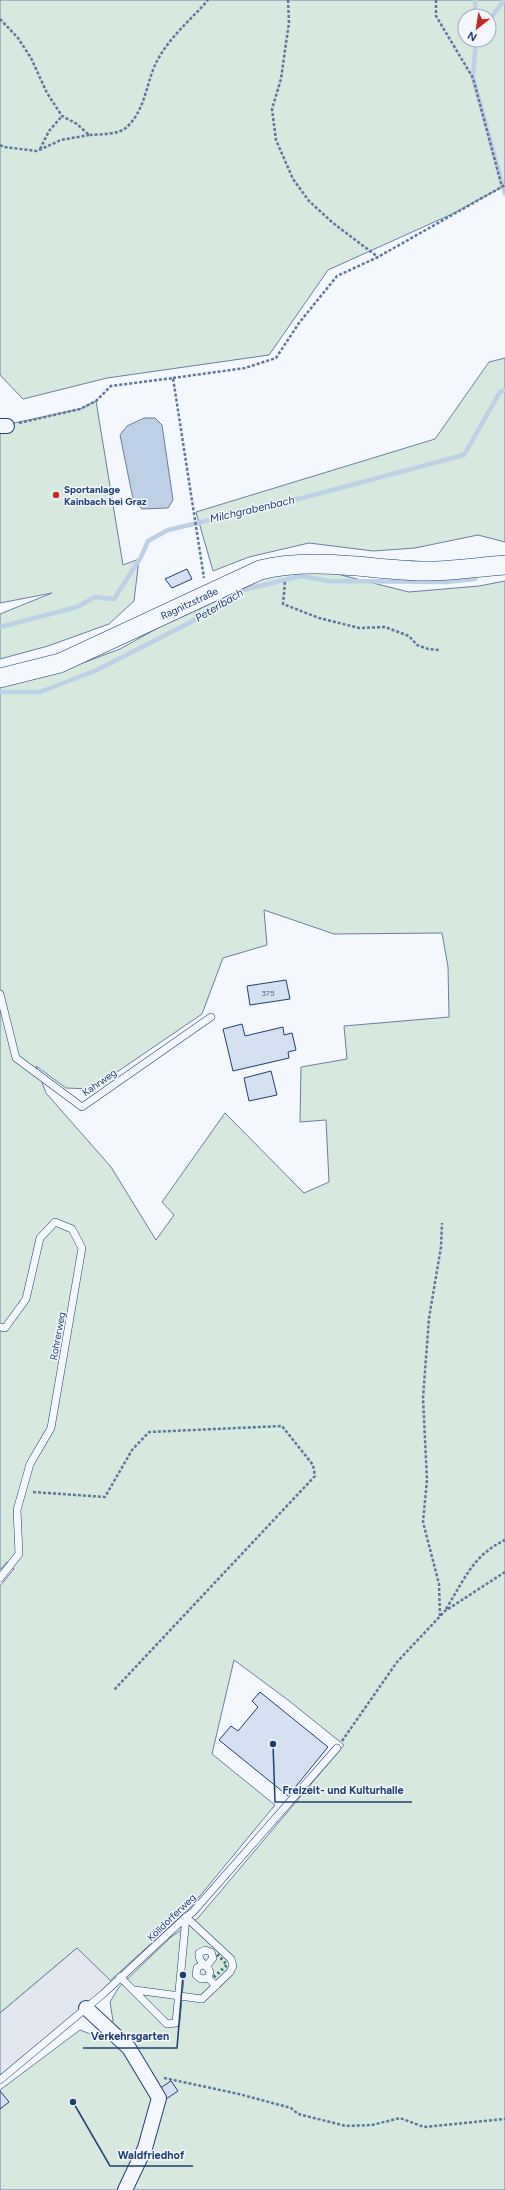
<svg xmlns="http://www.w3.org/2000/svg" width="505" height="2190" font-family="Figtree,sans-serif">
	<style>
		.green { fill: #d7e8df; stroke: #687fa3; fill-rule: evenodd }
		.parking { fill: #e3e8f0; stroke: #687fa3 }
		.water { fill: #bed0e5; stroke: #687fa3 }
		.lines { fill: none; stroke-linecap: round; stroke-linejoin: round }
		.stream { stroke: #bed0e5; stroke-width: 4.5 }
		.building { fill: #d5e0f0; stroke: #1d3f73 }
		.service-casing { stroke: #1d3f73; stroke-width: 8 }
		.minor-casing { stroke: #1d3f73; stroke-width: 16 }
		.secondary-casing { stroke: #1d3f73; stroke-width: 20 }
		.path { stroke: #5e769c; stroke-width: 2.5; stroke-dasharray: 3 2; stroke-linecap: butt }
		.service { stroke: #f4f7fb; stroke-width: 7 }
		.minor { stroke: #f4f7fb; stroke-width: 14 }
		.secondary { stroke: #f4f7fb; stroke-width: 19 }
		.hedge { stroke: #2c6c60; stroke-width: 3; stroke-dasharray: 2 3; stroke-linecap: butt }
		.poi-dot { fill: #c62828; stroke: #f4f7fb; stroke-width: 1.5 }
		.labels { text-anchor: middle; stroke-width: 3; stroke-linejoin: round; paint-order: stroke }
		.number-label { font-size: 8px; fill: #4b6792 }
		.poi-label { font-size: 10px; font-weight: bold; fill: #1d3f73; stroke: #f4f7fb; text-anchor: start }
		.street-label { font-size: 10px; fill: #1d3f73; stroke: #f4f7fb }
		.water-label { font-size: 11px; font-style: italic; fill: #1d3f73; stroke: #f4f7fb }
		.leader { fill: none; stroke: #1d3f73; stroke-width: 1.5 }
		.callout-dot { fill: #1d3f73; stroke: #f4f7fb; stroke-width: 1.5 }
		.callout-label { font-size: 11px; text-anchor: middle; font-weight: bold; fill: #1d3f73; stroke: #f4f7fb; stroke-width: 3; stroke-linejoin: round; paint-order: stroke }
	</style>
	<rect width="100%" height="100%" fill="#f4f7fb"/>
	<!-- green -->
	<path class="green" d="M0,0H505V194L502,187L452,214L328,270L269,355L107,378L23,399L0,375ZM465,16H489V40H465Z
		M505,358V542L478,535L415,548L373,551L309,543L249,557L213,571L196,512L435,439L489,362Z
		M96,401L123,565L139,559L134,601L109,624L48,646L0,659V614L52,593L0,603V426L80,409Z
		M325,571L409,592L479,586L505,581V2190H0V2090L80,2030L106,2040L113,2021L110,2002L119,1987L171,1937L198,1918L344,1745L288,1700L234,1660L212,1754L275,1805L190,1908L110,1981L77,1948L0,2013V1586L14,1569L7,1562L0,1570V683L69,668L120,649L163,625L238,587L283,572ZM264,910L334,934L442,933L448,967L449,1017L344,1026L347,1059L301,1067L300,1122L326,1120L329,1182L304,1193L225,1113L162,1202L174,1215L156,1240L111,1167L46,1093L36,1066L66,1088L92,1089L202,1014L223,958L267,945Z"/>
	<!-- parking -->
	<path class="parking" d="M77,1948L113,1983L0,2080V2013Z"/>
	<!-- water -->
	<path class="water" d="M144,418H155L162,425L173,500L168,508L142,509L133,499L120,435L127,426Z"/>
	<g class="lines">
		<!-- stream -->
		<path class="stream" d="M475,0L476,16
			M489,21L504,0
			M476,40L473,78L505,194
			M0,627L77,607L95,597L114,599L141,557L148,541L168,530L306,497L464,455L500,392L505,390
			M0,692H40L97,670L189,623L243,590L301,576L328,581L446,582L475,579"/>
	</g>
	<!-- building -->
	<path class="building" d="M187,569L192,579L172,588L165,579Z
		M286,980L290,999L250,1005L247,986Z
		M242,1024L245,1036L283,1027L284,1035L292,1033L296,1050L288,1052L289,1058L233,1071L223,1029Z
		M271,1071L277,1095L249,1101L244,1078Z
		M260,1692L328,1747L288,1796L219,1740L231,1726L238,1731L258,1707L252,1701Z
		M171,2081L178,2091L166,2099L159,2089Z
		M0,2091L9,2102L0,2109Z"/>
	<g class="lines">
		<!-- service casing -->
		<g class="service-casing">
			<path id="service" d="M0,994L16,1058L82,1107L211,1017
				M0,1327L5,1328L26,1299L40,1238L55,1222L72,1229L82,1248L51,1428L30,1464L17,1510L19,1554L0,1578
				M120,1977L167,2024L176,2023L186,1917
				M208,1978L210,1972C207,1964 198,1963 199,1953L205,1950L211,1952L213,1958L208,1964C204,1965 200,1965 197,1968L196,1975L201,1979L208,1978L216,1986
				M135,1990L202,1999L230,1972L233,1966L231,1959L186,1917
				M0,2080L103,1994L186,1917L193,1912L337,1748"/>
		</g>
		<!-- minor casing -->
		<g class="minor-casing">
			<path id="minor" d="M0,426H7
				M86,2008L129,2048L159,2098L145,2148L125,2190"/>
		</g>
		<!-- secondary casing -->
		<g class="secondary-casing">
			<path id="secondary" d="M0,678L60,663L260,570C312,557 367,569 420,571C448,572 477,567 505,565"/>
		</g>
		<!-- path -->
		<path class="path" d="M288,0L289,23L286,43L281,79L272,109L276,140L293,179L309,201L333,223L378,257
			M436,0V16L473,78L502,187
			M0,19L18,38L31,58L47,93L62,116L77,124L89,135C100,134 119,135 127,127C146,109 146,82 157,61C171,35 190,21 208,0
			M0,145L4,147L37,151L61,140L89,135
			M40,149L49,131L62,116
			M173,378L245,368L276,358L299,323L337,276L378,257L505,185
			M19,423L80,409L96,401L111,386L173,378L204,578
			M285,582L283,604L319,618L359,628L385,627L409,636L417,645L428,649L440,650
			M33,1492L105,1497L132,1450L149,1432L282,1426L313,1465L315,1476L114,1690
			M446,1609C464,1580 473,1555 505,1540
			M440,1616L439,1584L423,1522L427,1480L423,1398L429,1318L441,1247L442,1223
			M342,1741L397,1662L445,1611L505,1572
			M164,2078L239,2094L291,2108L298,2114L346,2126L372,2125L400,2118L424,2127L505,2119"/>
		<!-- service -->
		<use href="#service" class="service"/>
		<!-- minor -->
		<use href="#minor" class="minor"/>
		<!-- secondary -->
		<use href="#secondary" class="secondary"/>
		<!-- hedge -->
		<path class="hedge" d="M214,1977L227,1965L217,1954"/>
	</g>
	<!-- markers -->
	<circle class="poi-dot" cx="56" cy="495" r="4"/>
	<g class="labels">
		<!-- number labels -->
		<g class="number-label">
			<text x="268" y="996">375</text>
		</g>
		<!-- poi labels -->
		<g class="poi-label">
			<text x="64" y="493">Sportanlage<tspan x="64" dy="12">Kainbach bei Graz</tspan></text>
		</g>
		<!-- street labels -->
		<g class="street-label">
			<text transform="translate(189 603) rotate(-25)" y="4">Ragnitzstraße</text>
			<text transform="translate(99 1082) rotate(-35)" y="4">Kahrweg</text>
			<text transform="translate(57 1336) rotate(-80)" y="4">Rohrerweg</text>
			<text transform="translate(171 1917) rotate(-44)" y="4">Kölldorferweg</text>
		</g>
		<!-- water labels -->
		<g class="water-label">
			<text transform="translate(252 509) rotate(-13)" y="4">Milchgrabenbach</text>
			<text transform="translate(219 605) rotate(-31)" y="4">Peterlbach</text>
		</g>
	</g>
	<!-- callouts -->
	<path class="leader" d="M273 1744L275 1802H412M183 1975L177 2048H83M73 2102L110 2166H193"/>
	<g class="callout-dot">
		<circle cx="273" cy="1744" r="4"/>
		<circle cx="183" cy="1975" r="4"/>
		<circle cx="73" cy="2102" r="4"/>
	</g>
	<g class="callout-label">
		<text x="343" y="1794">Freizeit- und Kulturhalle</text>
		<text x="130" y="2040">Verkehrsgarten</text>
		<text x="151" y="2159">Waldfriedhof</text>
	</g>
	<!-- north arrow -->
	<g transform="translate(477 28) rotate(210)"><circle r="19" fill="#f4f7fb" stroke="#9eadc5"/>
	<path d="M0-3L7 15L0 10L-7 15Z" fill="#c62828"/>
	<text y="-6" font-size="11" font-weight="bold" text-anchor="middle" fill="#1d3f73">N</text>
	</g>
</svg>
